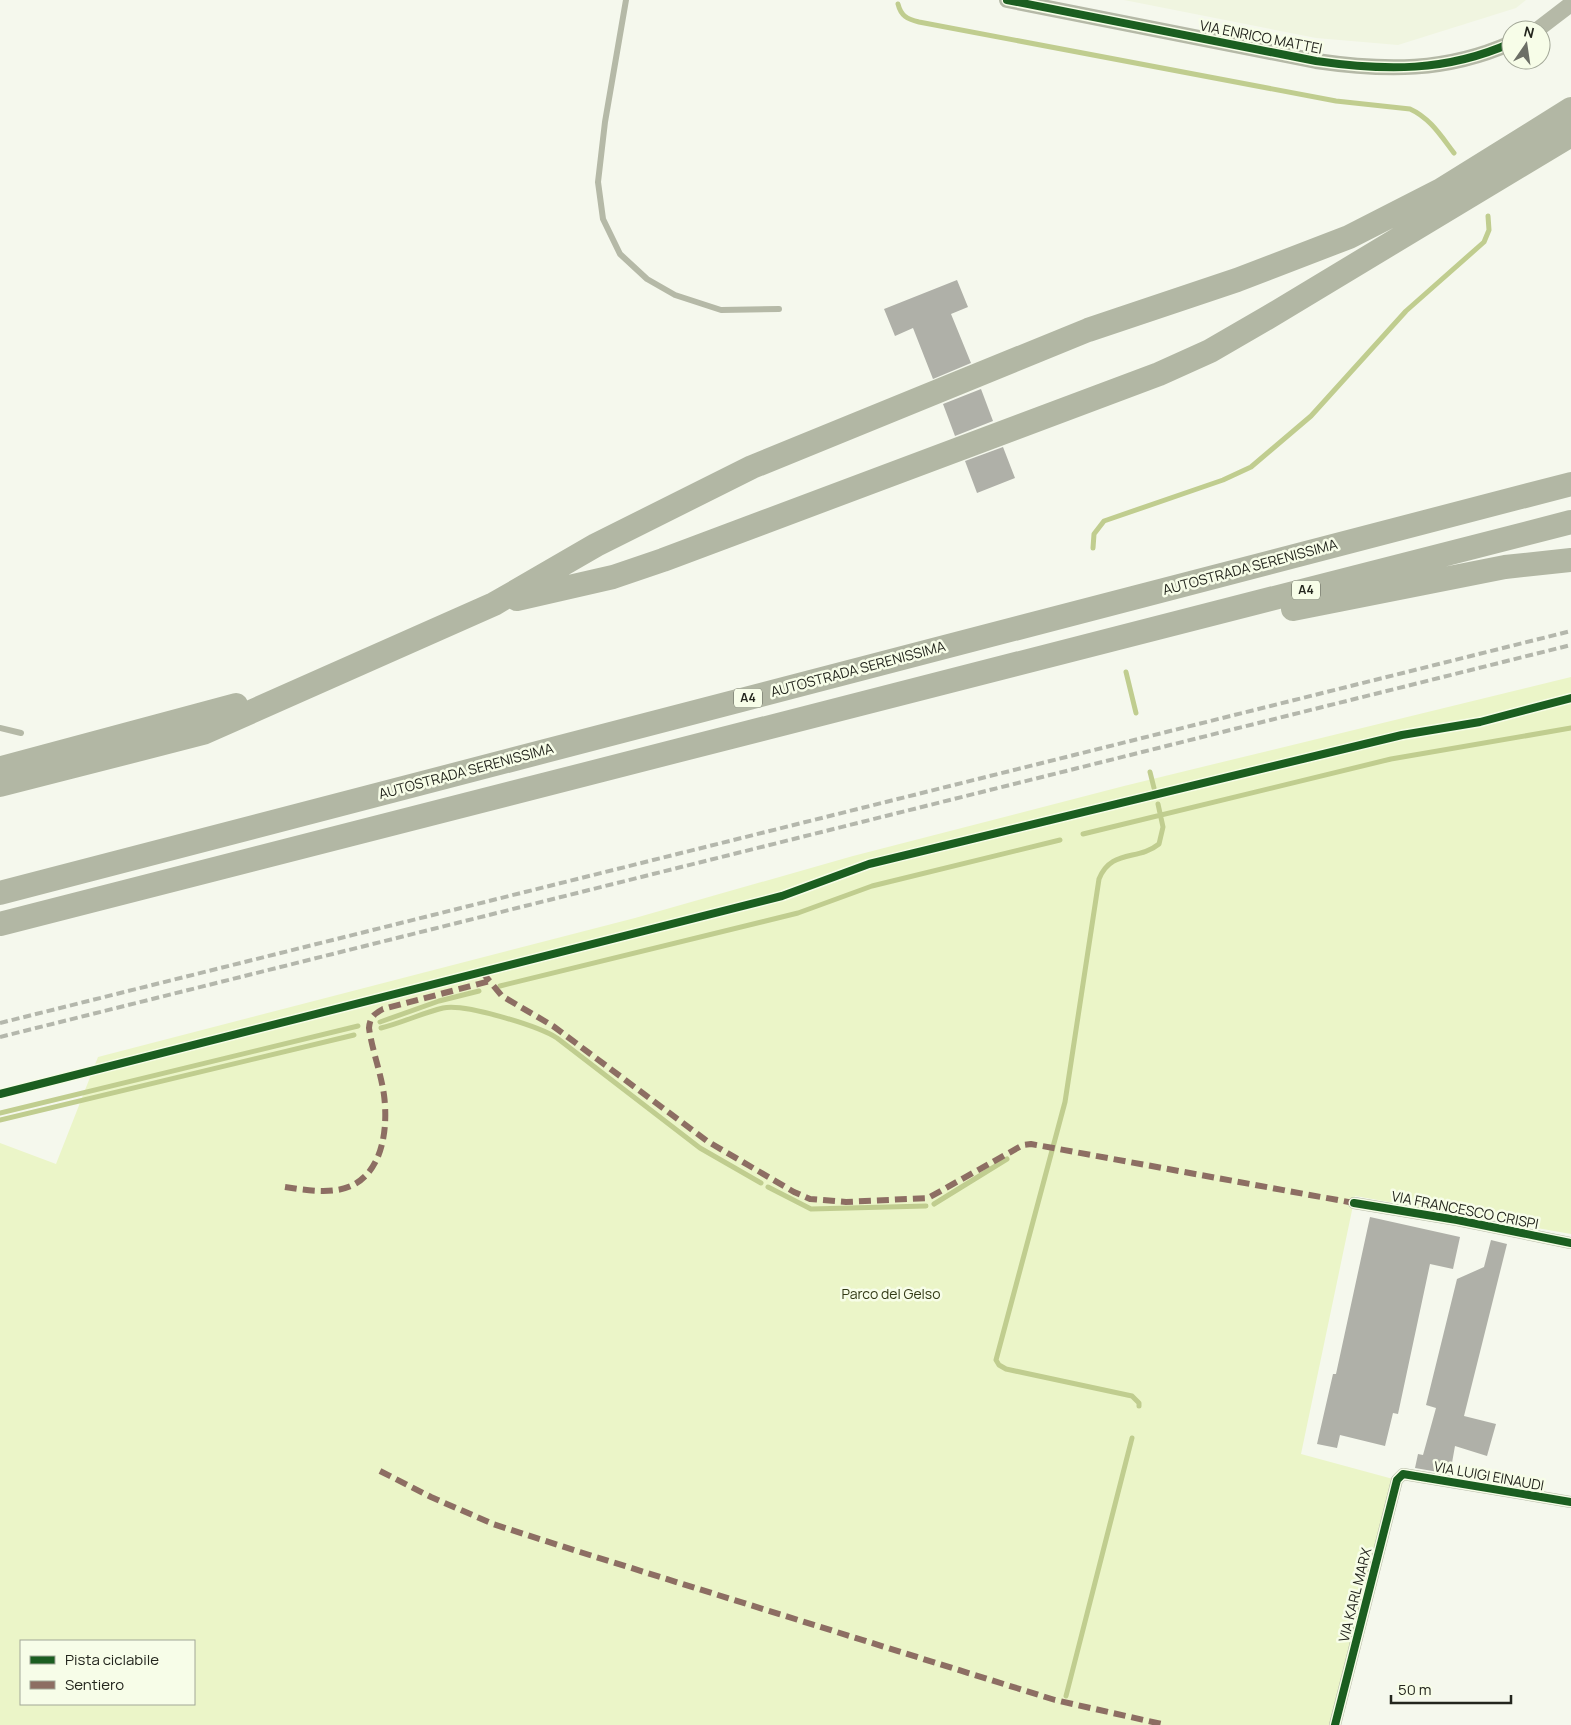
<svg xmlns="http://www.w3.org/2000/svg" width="1571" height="1725" font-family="Manrope,sans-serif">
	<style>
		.built { fill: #f0f5e0 }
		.green { fill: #ebf5c8; fill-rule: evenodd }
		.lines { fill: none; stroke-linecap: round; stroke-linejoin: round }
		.stream { stroke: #c0cd8f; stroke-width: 5 }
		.building { fill: #afb0a8 }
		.service { stroke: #b5b9a7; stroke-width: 6 }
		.minor { stroke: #b5b9a7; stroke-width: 12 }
		.tertiary { stroke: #b5b9a7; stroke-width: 16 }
		.motorway { stroke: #b2b7a4; stroke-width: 24 }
		.rail { stroke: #b4b7ac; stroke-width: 4; stroke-dasharray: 8 4; stroke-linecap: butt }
		.quiet { stroke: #8d6e63; stroke-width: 6; stroke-dasharray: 12 6; stroke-linecap: butt }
		.cycleway-casing { stroke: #f7fde8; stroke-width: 11 }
		.cycleway { stroke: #1b5e20; stroke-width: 8 }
		.labels { text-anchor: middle; stroke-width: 5; stroke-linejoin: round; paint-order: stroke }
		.shield { fill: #f7fde8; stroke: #63665a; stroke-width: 1 }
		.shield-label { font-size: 12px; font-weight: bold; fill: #23251d }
		.street-label { font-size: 14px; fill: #23251d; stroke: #f7fde8 }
		.park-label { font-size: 14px; fill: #333a16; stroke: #f7fde8 }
	</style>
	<rect width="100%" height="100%" fill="#f5f8ed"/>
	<!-- built -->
	<path class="built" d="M1124,0H1526L1516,8L1398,45L1316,38Z"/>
	<!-- green -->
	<path class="green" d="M1571,677V1234L1355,1196L1301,1454L1393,1479L1333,1725H0V1143L56,1164L98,1057L635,918L853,856L1124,786ZM21,1641H194V1704H21Z"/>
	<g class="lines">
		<!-- stream -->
		<path class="stream" d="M898,4C901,16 907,19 919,22L1336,101L1410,109C1430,118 1441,136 1454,153
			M1093,548L1094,534L1104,521L1223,480L1251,467L1311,416L1406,311L1484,242L1489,230L1488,216
			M1126,672L1136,713
			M1150,772L1154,788
			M1083,834L1391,759L1571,728
			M500,986L798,913L872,886L1060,840
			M380,1022L439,1001L479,991
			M381,1028C402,1023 422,1013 443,1008C464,1003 538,1026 557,1038L700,1148L761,1183
			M0,1113L358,1026
			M0,1120L354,1035
			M768,1187L811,1209L926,1206
			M934,1204L1007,1159
			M1139,1406V1403L1132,1396L1006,1369L999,1365L996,1360L1065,1102L1099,879C1111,849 1138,861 1159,844L1163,827L1158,804
			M1066,1696L1132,1438"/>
	</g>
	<!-- building -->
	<path class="building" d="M957,280L968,307L951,314L971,363L933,379L913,328L895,336L884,309Z
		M981,389L993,421L955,436L943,404Z
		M1003,447L1015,478L977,493L965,461Z
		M1370,1217L1460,1237L1453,1269L1430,1264L1398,1414L1393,1413L1385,1446L1340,1435L1337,1448L1317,1444L1333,1374H1336Z
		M1491,1240L1507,1244L1464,1416L1496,1424L1487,1456L1455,1446L1450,1474L1415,1468L1418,1454L1423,1455L1436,1408L1426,1405L1457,1279L1484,1267Z"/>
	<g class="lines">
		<!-- service -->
		<path class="service" d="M626,0L605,122L598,182L603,219L620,254L647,279L675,295L721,310L779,309
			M0,728L21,733"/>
		<!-- minor -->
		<path class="minor" d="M1354,1203L1457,1220L1571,1243
			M1335,1725L1397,1480L1403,1474L1571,1502"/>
		<!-- tertiary -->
		<path class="tertiary" d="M1007,0L1316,61C1385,71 1446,72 1511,43
			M1537,30L1571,4"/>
		<!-- motorway -->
		<path class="motorway" d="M517,599L613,577L663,560L1159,374L1210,351L1267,318L1571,135
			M1293,609L1505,567L1571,560
			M5,767L236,705
			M0,785L203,733L494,604L596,545L752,467L1088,330L1237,280L1349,237L1441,190L1571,109
			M0,893L1571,484
			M0,924L1571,522"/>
		<!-- rail -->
		<path class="rail" d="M0,1023L1571,631
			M0,1037L1571,645"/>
		<!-- quiet -->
		<path class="quiet" d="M482,972L502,996L553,1026L707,1141L794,1192L810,1199L846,1202L928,1198L1023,1145L1031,1144L1354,1203
			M285,1187C305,1190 334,1195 353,1185C384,1169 388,1126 384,1095C381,1073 372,1050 369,1028C370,1017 374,1014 383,1009L490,981
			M380,1471L431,1497L493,1524L580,1552L1055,1700L1166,1725"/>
		<!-- cycleway casing -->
		<g class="cycleway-casing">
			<path id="cycleway" d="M1007,0L1316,61C1385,71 1446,72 1511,43
				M0,1094L782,896L869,864L1402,735L1480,722L1571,698
				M1354,1203L1457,1220L1571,1243
				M1335,1725L1397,1480L1403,1474L1571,1502"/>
		</g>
		<!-- cycleway -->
		<use href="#cycleway" class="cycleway"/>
	</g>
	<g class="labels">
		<!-- shield labels -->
		<g class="shield">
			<rect x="1292" y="580.5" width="28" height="19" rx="4"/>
			<rect x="734" y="688.5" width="28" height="19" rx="4"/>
		</g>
		<g class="shield-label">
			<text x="1306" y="594">A4</text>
			<text x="748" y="702">A4</text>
		</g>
		<!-- street labels -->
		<g class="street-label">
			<text transform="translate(1261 37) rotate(11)" y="5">VIA ENRICO MATTEI</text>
			<text transform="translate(1250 567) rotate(-15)" y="5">AUTOSTRADA SERENISSIMA</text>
			<text transform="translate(858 669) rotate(-15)" y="5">AUTOSTRADA SERENISSIMA</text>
			<text transform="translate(466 771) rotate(-15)" y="5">AUTOSTRADA SERENISSIMA</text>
			<text transform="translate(1465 1210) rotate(11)" y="5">VIA FRANCESCO CRISPI</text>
			<text transform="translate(1489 1476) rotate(10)" y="5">VIA LUIGI EINAUDI</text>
			<text transform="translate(1355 1595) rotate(-76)" y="5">VIA KARL MARX</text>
		</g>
		<!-- park labels -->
		<g class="park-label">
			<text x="891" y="1299">Parco del Gelso</text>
		</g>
	</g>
	<!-- legend -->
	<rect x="20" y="1640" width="175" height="65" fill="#f7fde8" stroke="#a2a797"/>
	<rect x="30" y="1656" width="25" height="8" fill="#1b5e20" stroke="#a2a797"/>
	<text x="65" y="1665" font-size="15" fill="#23251d">Pista ciclabile</text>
	<rect x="30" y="1681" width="25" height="8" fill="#8d6e63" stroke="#a2a797"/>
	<text x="65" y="1690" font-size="15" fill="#23251d">Sentiero</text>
	<!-- north arrow -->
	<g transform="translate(1526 45) rotate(13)"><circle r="24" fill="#f7fde8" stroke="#a2a797"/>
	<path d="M0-4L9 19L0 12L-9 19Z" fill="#6c6f66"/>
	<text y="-8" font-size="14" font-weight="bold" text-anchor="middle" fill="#23251d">N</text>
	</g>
	<!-- scale -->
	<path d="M1391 1695v8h120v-8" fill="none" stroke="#23251d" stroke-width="2.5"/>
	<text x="1398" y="1695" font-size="15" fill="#23251d" stroke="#f7fde8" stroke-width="4" paint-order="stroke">50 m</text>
</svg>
